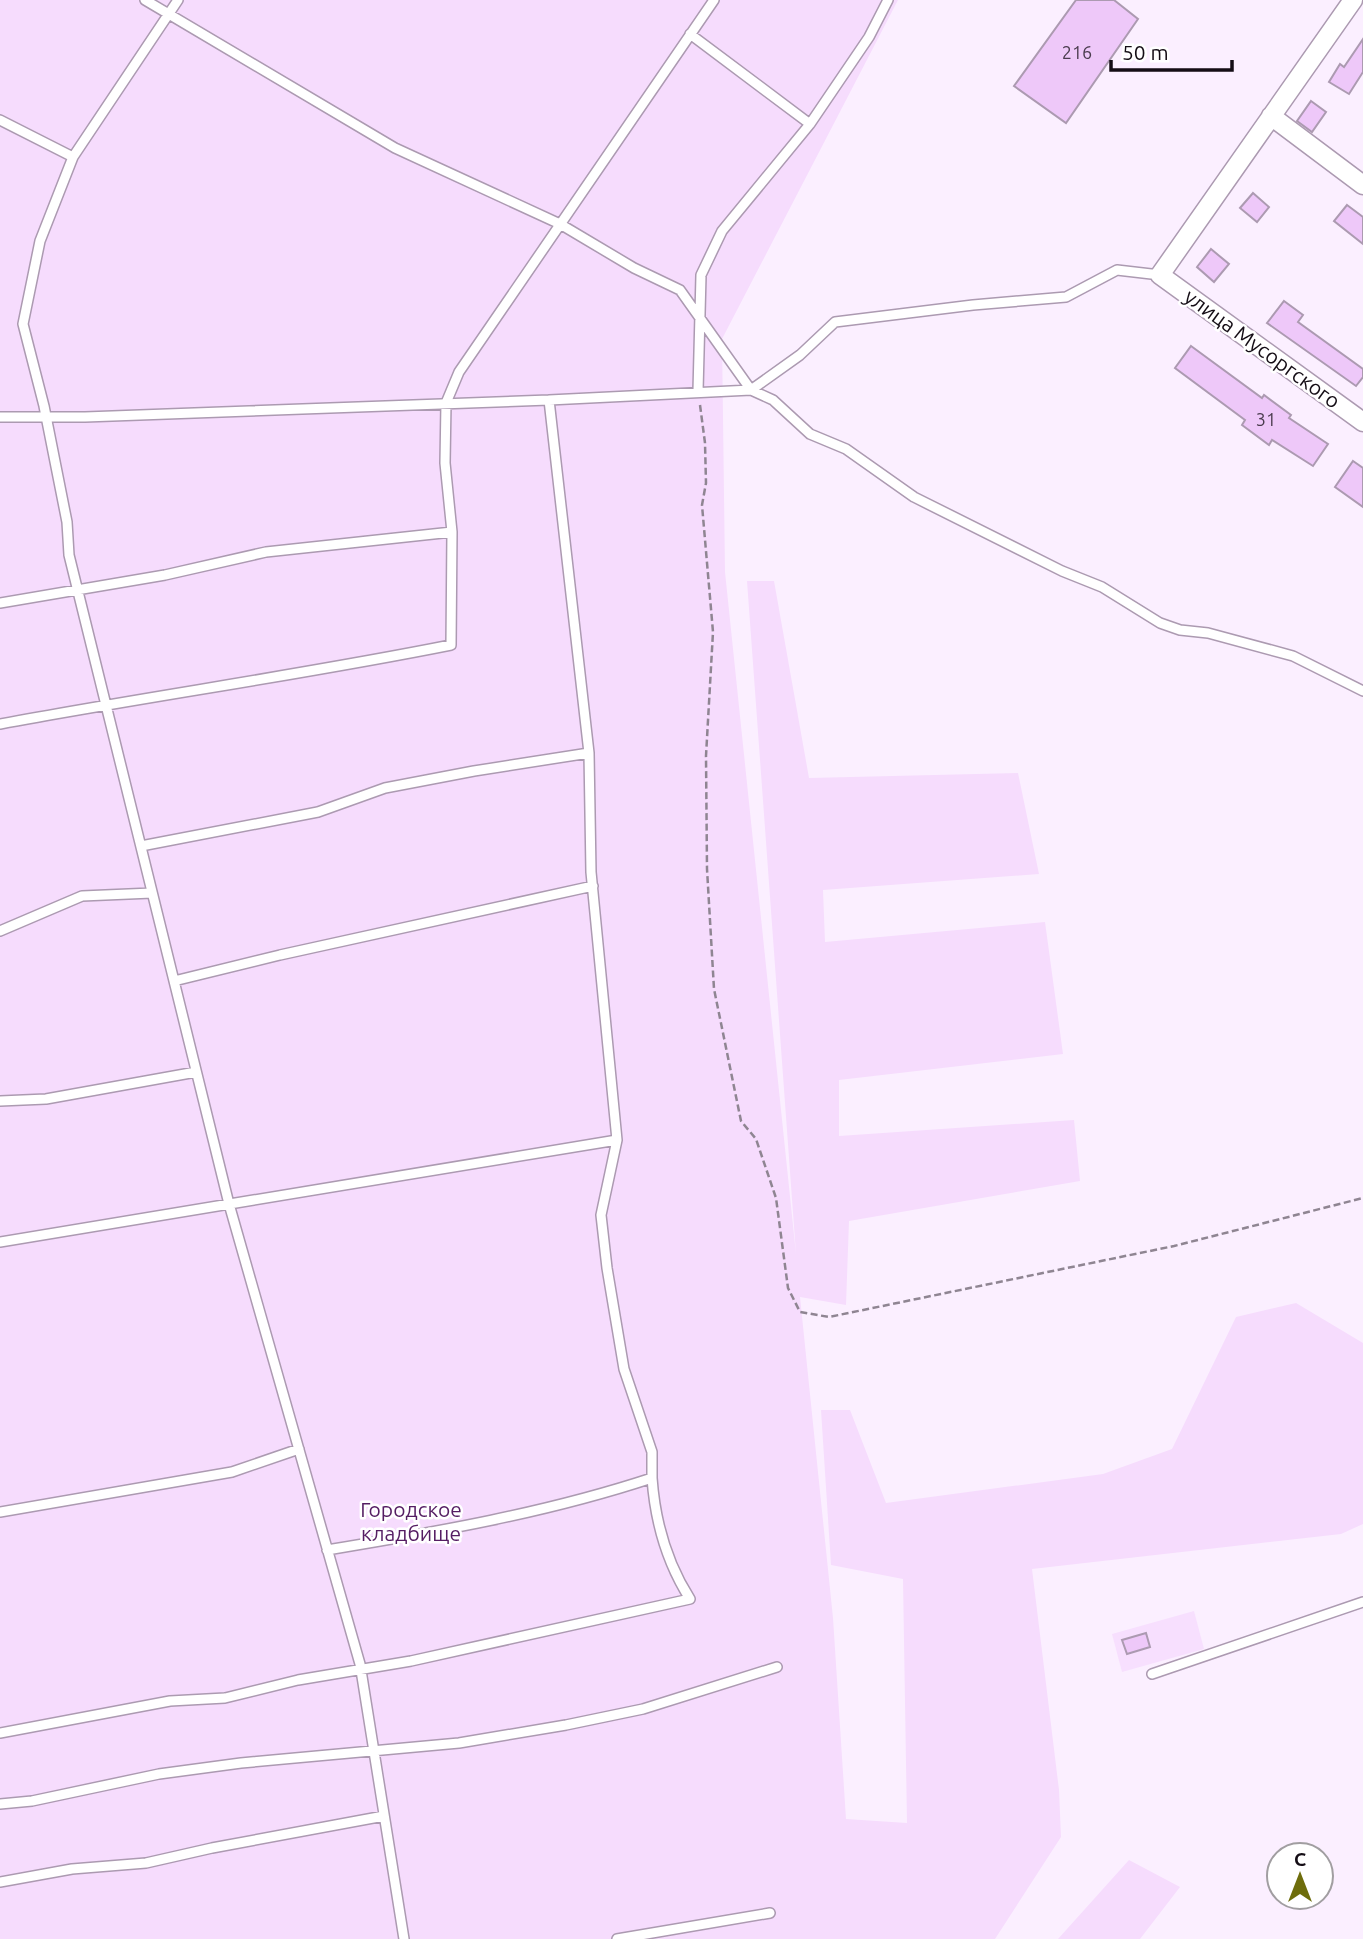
<svg xmlns="http://www.w3.org/2000/svg" width="1363" height="1939" font-family="Ubuntu,sans-serif">
	<style>
		.built { fill: #f7dffe }
		.green { fill: #f6dcfd }
		.building { fill: #eec8f9; stroke: #ac9ab1; stroke-width: 2 }
		.lines { fill: none; stroke-linecap: round; stroke-linejoin: round }
		.lane-casing { stroke: #ac9ab1; stroke-width: 12 }
		.street-casing { stroke: #ac9ab1; stroke-width: 21 }
		.path { stroke: #8f8592; stroke-width: 2.5; stroke-dasharray: 7 3.5; stroke-linecap: butt }
		.lane { stroke: #fff; stroke-width: 9 }
		.street { stroke: #fff; stroke-width: 18 }
		.labels { text-anchor: middle; stroke-width: 5; stroke-linejoin: round; paint-order: stroke }
		.number-label { font-size: 18px; fill: #4a3c4e }
		.street-label { font-size: 21px; fill: #140d15; stroke: #fff }
		.park-label { font-size: 21px; fill: #551d63; stroke: #fff }
	</style>
	<rect width="100%" height="100%" fill="#fbefff"/>
	<!-- built -->
	<path class="built" d="M1194,1611L1204,1649L1122,1672L1112,1634Z"/>
	<!-- green -->
	<path class="green" d="M0,0H898L722,339L725,572L796,1254L747,581H774L809,778L1018,773L1039,874L823,890L825,942L1045,922L1063,1054L839,1080V1136L1074,1120L1080,1181L849,1221L846,1305L800,1297L833,1618L846,1819L907,1823L903,1579L831,1565L821,1410H850L886,1503L1103,1474L1172,1449L1236,1317L1296,1303L1363,1343V1524L1341,1534L1032,1569L1059,1790L1061,1837L995,1939H0Z
		M1129,1860L1180,1887L1140,1939H1058Z"/>
	<!-- building -->
	<path class="building" d="M1076,0H1114L1138,19L1066,123L1014,86Z
		M1363,39V72L1349,94L1329,82L1340,64L1344,67Z
		M1311,101L1326,112L1312,132L1297,121Z
		M1253,193L1269,207L1257,222L1240,208Z
		M1347,205L1363,217V244L1334,221Z
		M1211,249L1229,264L1214,282L1197,267Z
		M1284,301L1303,315L1298,322L1363,369V377L1356,386L1267,323Z
		M1191,346L1262,398L1264,395L1291,415L1289,418L1328,444L1313,466L1272,440L1269,445L1242,425L1245,420L1175,368Z
		M1353,461L1363,468V507L1335,487Z
		M1146,1633L1150,1647L1127,1654L1122,1640Z"/>
	<g class="lines">
		<!-- lane casing -->
		<g class="lane-casing">
			<path id="lane" d="M145,0L395,148L560,224L634,268L680,290L751,390L800,355L835,322L973,305L1066,297L1117,270L1160,275
				M178,0L73,157L40,241L23,324L44,406L67,522L69,555L229,1204L360,1664L404,1939
				M690,34L810,124
				M0,120L73,157
				M698,391L701,275L722,231L810,124L869,37L888,0
				M549,400L751,390L773,400L810,434L846,449L914,497L1062,571L1102,587L1160,623L1180,630L1208,633L1293,656L1363,691
				M0,417H85L549,400L589,753L591,872L617,1140L0,1242
				M0,603L165,575L266,552L452,532
				M0,724C150,696 301,675 451,645L452,532L445,463L446,403L459,372L714,0
				M141,846L318,812L385,788L474,771L589,753
				M0,931L82,896L152,893
				M174,981L280,955L593,886
				M0,1101L46,1099L196,1072
				M0,1512L232,1472L299,1449
				M327,1550C436,1532 546,1513 652,1478V1452L624,1369L607,1268L601,1215L617,1140
				M1152,1674L1363,1602
				M0,1733L170,1701L225,1698L298,1680L411,1661L690,1599C667,1563 655,1520 652,1478
				M0,1804L32,1801L159,1774L241,1763L459,1743L566,1725L643,1709L777,1667
				M0,1882L72,1869L146,1863L212,1848L384,1816
				M617,1939L770,1913"/>
		</g>
		<!-- street casing -->
		<g class="street-casing">
			<path id="street" d="M1353,0L1160,275L1363,422
				M1271,116L1363,185"/>
		</g>
		<!-- path -->
		<path class="path" d="M700,405L705,443L706,483L702,505L713,632L706,756L707,869L714,989L741,1121L756,1139L776,1198L788,1288L800,1312L829,1317L1174,1246L1363,1198"/>
		<!-- lane -->
		<use href="#lane" class="lane"/>
		<!-- street -->
		<use href="#street" class="street"/>
	</g>
	<g class="labels">
		<!-- number labels -->
		<g class="number-label">
			<text x="1077" y="59">216</text>
			<text x="1266" y="426">31</text>
		</g>
		<!-- street labels -->
		<g class="street-label">
			<text transform="translate(1262 349) rotate(36)" y="7">улица Мусоргского</text>
		</g>
		<!-- park labels -->
		<g class="park-label">
			<text x="411" y="1517">Городское<tspan x="411" dy="24">кладбище</tspan></text>
		</g>
	</g>
	<!-- north arrow -->
	<g transform="translate(1300 1876)"><circle r="33" fill="#ffffff" stroke="#a19ea1" stroke-width="2"/>
	<path d="M0-5L12 26L0 18L-12 26Z" fill="#6e6d0c"/>
	<text y="-10" font-size="19" font-weight="bold" text-anchor="middle" fill="#140d15">С</text>
	</g>
	<!-- scale -->
	<path d="M1111 60v10h121v-10" fill="none" stroke="#140d15" stroke-width="3.5"/>
	<text x="1122" y="60" font-size="21" fill="#140d15" stroke="#ffffff" stroke-width="5" paint-order="stroke">50 m</text>
</svg>
